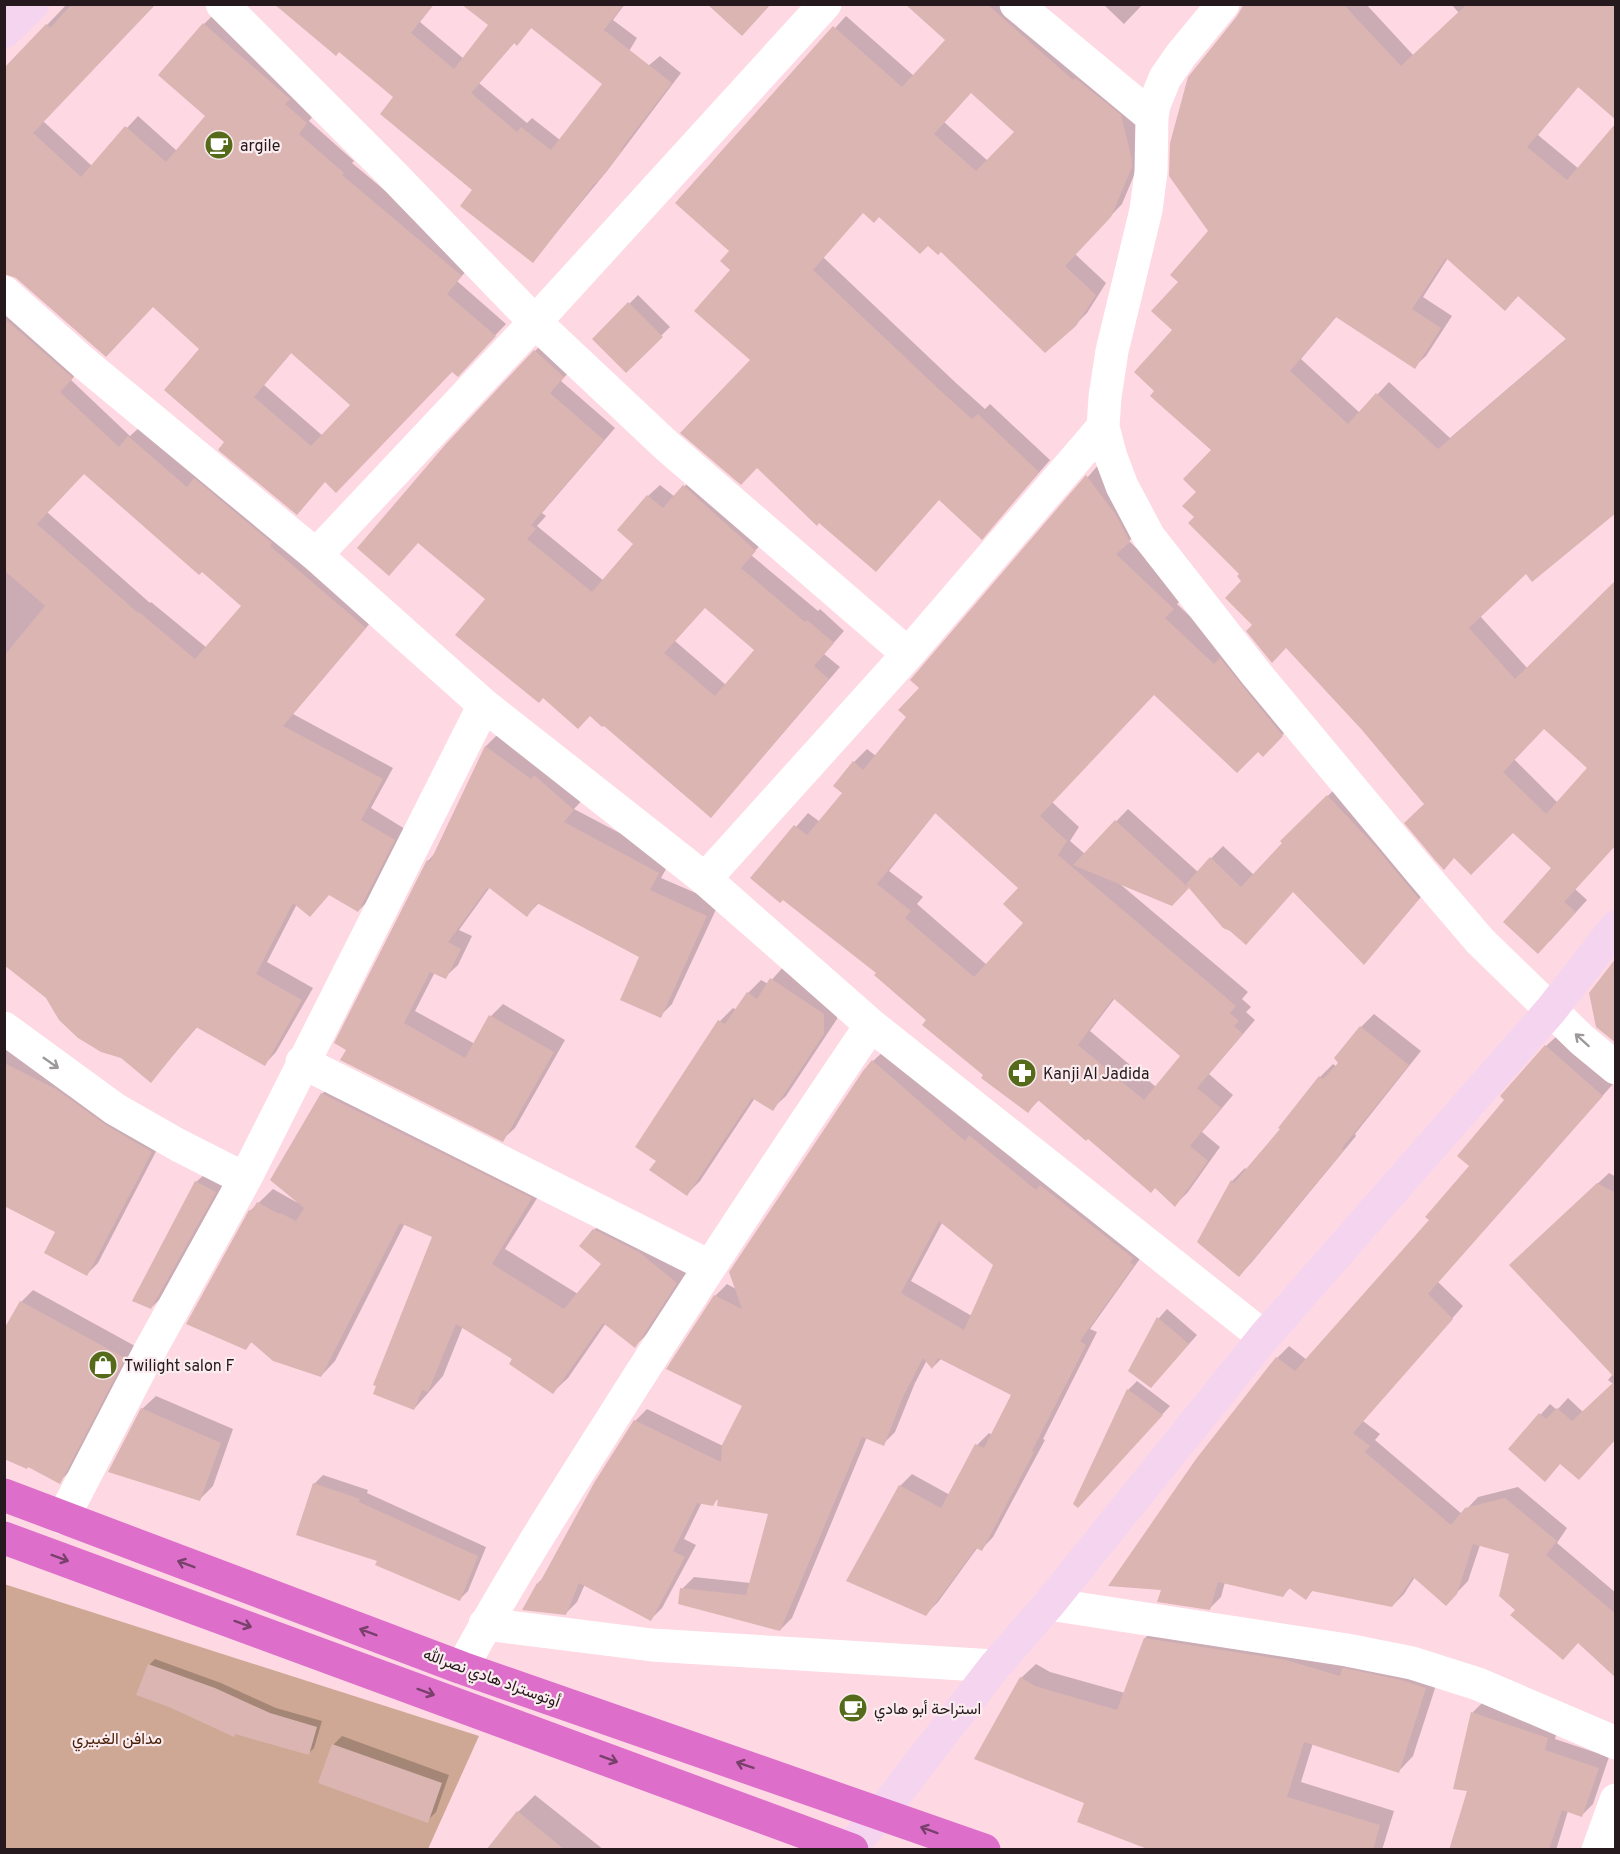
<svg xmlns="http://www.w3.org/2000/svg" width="1620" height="1854" font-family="Overpass,Vazirmatn,sans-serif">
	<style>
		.green { fill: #cea894 }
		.shadow { fill: #0003; fill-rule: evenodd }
		.building { fill: #dbb5b2; fill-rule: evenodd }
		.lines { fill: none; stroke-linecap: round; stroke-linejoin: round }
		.street { stroke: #fff; stroke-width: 33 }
		.secondary { stroke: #f5d4ef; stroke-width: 33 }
		.highway { stroke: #dd6fcb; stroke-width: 33 }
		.oneway { stroke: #9d9899 }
		.oneway2 { stroke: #78406b }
		.labels { text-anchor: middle; stroke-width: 4.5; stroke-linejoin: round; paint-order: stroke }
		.poi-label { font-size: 16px; fill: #26191d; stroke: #fbecf0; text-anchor: start }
		.street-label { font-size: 16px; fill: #26191d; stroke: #fbecf0 }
		.park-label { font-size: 16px; fill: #482007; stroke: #fbecf0 }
	</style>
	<rect width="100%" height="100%" fill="#fed8e3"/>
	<!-- green -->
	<path class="green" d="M4,1584L479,1736L428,1849H5Z"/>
	<!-- shadow -->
	<path class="shadow" d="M67,4H155L43,121L92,166L138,116L177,151L207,116L204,24L215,13L317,111L309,121L354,161L352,163L473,264L457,281L506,324L469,363L452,370L325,481L226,442L201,349L153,305L17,276L6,68ZM292,352L352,405L323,436L264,385Z
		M287,4H434L420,22L464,59L491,25L464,4H625L613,20L637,38L615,74L532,27L517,44L515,42L479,83L527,123L532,118L560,140L660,56L681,73L607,171L533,261L395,97Z
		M909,4H1010L1132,104L1143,154L1122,204L1075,254L1106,283L1087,313L1075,325L879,215L864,211L823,257L956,383L985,409L990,404L1050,460L993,526L940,499L752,360L732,270L731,251L677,203L846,16L914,76L947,40ZM972,91L1017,132L988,161L944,122Z
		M1103,4H1143L1124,24Z
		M1257,4H1366L1414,56L1459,13L1451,4H1616L1579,86L1538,135L1579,169L1616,126L1526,572L1480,616L1528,669L1616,582L1575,889L1587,900L1550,941L1554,868L1513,831L1426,803L1363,729L1287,646L1254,625L1241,574L1196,517L1198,492L1213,450L1156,391L1174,330L1180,282L1209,231ZM1448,258L1505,309L1519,295L1567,338L1450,438L1389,382L1360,413L1301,359L1337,316L1414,367L1426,356L1452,316L1423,297ZM1544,728L1589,768L1558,803L1514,759Z
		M638,295L670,327L626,371L594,339Z
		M4,296L83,366L71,380L130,436L141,426L376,616L293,714L393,768L371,808L405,829L370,899L358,911L330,894L297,904L267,962L313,988L276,1052L265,1064L198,1026L151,1081L7,966L4,969ZM84,473L243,605L207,648L151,602L150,603L47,512Z
		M546,340L575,365L561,381L615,428L542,513L546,516L537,526L604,581L635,543L619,530L648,496L660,485L675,497L696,474L766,539L751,555L818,611L820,609L844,631L824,654L840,667L722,804L487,599L535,351ZM705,607L756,650L726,685L675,641Z
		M1100,463L1143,528L1129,541L1186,595L1177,604L1228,652L1295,721L1276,742L1154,694L1052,802L1079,827L1070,841L1085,854L1128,809L1198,872L1223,846L1254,875L1284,843L1282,841L1340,784L1431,885L1376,950L1293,891L1189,886L1171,905L1120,884L1248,992L1242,999L1251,1007L1246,1012L1255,1020L1209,1074L1233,1095L1202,1132L1220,1147L1188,1192L1175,1205L1155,1187L1039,1100L1028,1111L985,1074L878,973L783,898L752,878L808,813L820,822L844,793L854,762L867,749L876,756L908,717L921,688L912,680ZM936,812L1020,888L1025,923L987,965L917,904L923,897L889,871ZM1115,998L1182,1056L1156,1087L1090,1031Z
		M498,734L585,797L574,809L671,860L661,878L719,903L672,1004L660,1016L641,957L539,903L527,915L490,887L459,930L472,936L458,965L445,977L435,972L415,1011L475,1044L491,1016L503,1004L565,1040L515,1128L502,1140L336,1043L428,861L435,853L486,746Z
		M784,966L837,1001V1019L786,1096L772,1109L755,1098L700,1181L687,1194L658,1160L637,1147L720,1021L733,1008L737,1010L748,993L761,980L768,984Z
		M1374,1014L1421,1051L1355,1134L1356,1136L1252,1262L1239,1275L1232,1181L1245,1168L1247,1170L1282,1129L1320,1077L1333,1064L1337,1067L1361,1027Z
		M1558,1035L1613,1084L1438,1282L1463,1306L1363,1421L1380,1434L1375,1440L1462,1514L1478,1497L1518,1487L1567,1528L1557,1543L1616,1593V1676L1579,1642L1517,1609L1511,1553L1480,1545L1468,1581L1446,1604L1415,1577L1404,1594L1392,1606L1313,1590L1306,1598L1291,1587L1283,1595L1225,1582L1221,1597L1210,1608L1197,1460L1277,1358L1289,1346L1307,1360L1431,1220L1471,1166L1506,1099L1546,1046Z
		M4,1046L162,1140L98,1263L87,1274L57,1232L4,1204Z
		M885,1050L1144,1253L1090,1329L1097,1332L1043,1439L1045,1440L993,1537L982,1549L978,1547L938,1602L926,1614L900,1486L912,1474L950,1495L977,1445L989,1433L992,1435L1013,1394L942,1358L933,1367L927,1360L915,1383L895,1432L883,1444L867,1437L792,1618L780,1630L682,1589L694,1577L751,1583L770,1513L719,1498L712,1504L702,1502L684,1539L696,1545L662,1608L650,1620L585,1584L577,1602L565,1614L538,1583L545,1576L635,1421L647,1409L723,1446L744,1406L715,1296L727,1284L736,1289L873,1061ZM942,1223L995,1265L972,1316L911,1281Z
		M337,1079L546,1184L505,1249L578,1294L603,1263L594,1230L609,1215L690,1268L649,1332L635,1346L606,1323L568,1378L553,1392L514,1359L463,1326L443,1376L414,1409L433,1236L405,1223L335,1361L321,1376L253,1341L245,1348L188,1324L251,1210L273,1189L298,1203L272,1180L322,1094Z
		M1609,1173L1616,1177V1418L1561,1463L1510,1449L1550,1404L1557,1410L1568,1398L1583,1412L1613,1384L1608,1380L1613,1374L1521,1255Z
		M205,1174L224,1183L160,1299L151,1308L196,1182Z
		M33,1290L135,1346L70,1471L59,1482L29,1465L6,1330L22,1301Z
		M1167,1309L1197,1335L1159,1378L1130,1371L1159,1318Z
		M1137,1381L1170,1406L1087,1497L1075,1503L1128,1390Z
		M156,1396L233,1429L213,1486L200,1499L142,1409Z
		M323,1475L368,1490L367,1493L486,1547L468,1591L460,1599L379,1560L314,1484Z
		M1160,1624L1440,1673L1413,1756L1399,1771L1313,1743L1301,1782L1394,1811L1382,1850H1162L1086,1802L1021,1678L1036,1664L1050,1672L1125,1693L1145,1638Z
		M155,1659L221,1683L276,1708L322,1721L314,1748L308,1754L149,1665Z
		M1484,1701L1558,1727L1555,1739L1609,1757L1593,1804L1582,1815L1568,1811L1556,1850H1451L1469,1789L1455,1787L1473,1712Z
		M342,1736L449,1775L436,1812L427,1821L333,1745Z
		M535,1795L604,1850H488L518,1812Z"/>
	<!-- building -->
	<path class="building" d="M72,4H156L33,133L81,177L125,126L166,162L205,116L158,75L203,23L290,99L285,104L307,123L299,134L344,173L342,175L462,276L447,294L496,336L458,377L452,372L336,493L325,482L297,515L218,450L224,442L164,390L199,349L153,307L106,357L16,278L4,274V68L46,24L50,28ZM291,353L350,405L311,446L254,397Z
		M274,4H434L411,33L454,69L488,25L461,4H624L604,30L672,83L621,149L623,150L597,183L596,182L533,263L460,206L472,190L380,114L393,97L339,52L336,56ZM531,28L602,84L551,150L521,127L517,132L471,93L514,43L517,46Z
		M707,4H771L742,36Z
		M905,4H987L1073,80L1075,78L1121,115L1132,160V167L1111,217L1065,266L1096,295L1076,326L1045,353L941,252L938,255L928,246L920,254L879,217L874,223L863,213L813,270L945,395L972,419L978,414L1039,472L982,540L939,500L876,572L819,523L817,526L757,468L741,485L680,433L750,360L694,311L730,270L720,261L729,251L675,203L833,26L902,87L945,40ZM971,93L1014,132L976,171L934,134Z
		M1244,4H1343L1401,66L1467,4H1616V120L1578,87L1527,147L1567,180L1616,123V513L1532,582L1526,574L1469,628L1515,679L1616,580V845L1564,902L1576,912L1538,954L1503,922L1551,868L1513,833L1471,875L1454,858L1444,870L1435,860L1404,823L1424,804L1362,730L1286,648L1272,663L1246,631L1252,625L1225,598L1241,581L1237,576L1239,574L1188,523L1194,517L1182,506L1196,492L1183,479L1211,450L1150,396L1154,391L1134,372L1172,330L1151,311L1178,282L1170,275L1208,231L1169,176L1170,143L1188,77L1237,16ZM1446,258L1505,311L1518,296L1566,339L1438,449L1376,393L1348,424L1290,371L1336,317L1415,369L1441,328L1412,309ZM1544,729L1587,768L1546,814L1503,772Z
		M628,302L663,337L626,373L592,339Z
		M4,318L73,378L60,392L119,447L128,436L187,487L194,478L272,543L270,546L366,628L283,726L383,779L361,820L395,840L358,912L329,895L310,917L293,903L256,974L302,1000L265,1066L196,1027L151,1083L121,1058L101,1052L78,1038L59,1020L46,998L4,965V656L45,606L4,570ZM84,474L199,575L202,572L241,606L195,659L139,612L138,613L37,524Z
		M534,350L564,377L550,393L604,440L531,525L536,529L527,539L592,592L633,544L617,530L647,495L663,508L683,485L756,551L741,568L805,622L807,620L834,643L814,666L829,679L711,818L604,726L602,727L590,716L578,729L543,698L539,703L455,635L485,599L418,543L389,576L357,548L445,445ZM705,608L754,650L715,696L664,653Z
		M1086,475L1116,515L1130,542L1116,554L1174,609L1165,618L1214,664L1220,658L1283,736L1263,757L1258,752L1237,773L1154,695L1040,816L1067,841L1058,855L1236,1006L1230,1013L1239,1021L1234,1026L1243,1034L1197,1088L1221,1108L1190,1146L1208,1161L1175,1207L1155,1188L1151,1193L1088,1139L1086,1141L1038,1100L1028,1113L981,1078L983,1075L922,1025L926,1020L874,975L876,973L783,900L780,903L750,878L794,825L807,835L842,793L833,786L853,761L863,770L906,717L898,710L919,688L910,680ZM935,813L1018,888L1003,904L1023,923L974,977L905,918L911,911L877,884ZM1113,998L1180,1056L1144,1100L1078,1045Z
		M485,746L531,779L534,775L574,810L564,822L659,873L650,890L707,916L661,1018L620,1000L639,957L537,903L527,917L488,887L448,942L461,949L446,979L430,972L404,1023L465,1058L489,1015L554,1052L503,1142L340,1060L346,1050L334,1043L427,860L430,862Z
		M1327,795L1374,845L1419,899L1364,965L1293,892L1246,945L1230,931L1223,928L1189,888L1172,906L1073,865L1115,820L1189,888L1186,884L1210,857L1241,887L1282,843L1280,841Z
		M1616,958V1043L1596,1027L1589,993Z
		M770,978L824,1014V1034L773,1111L752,1098L687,1196L649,1170L656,1161L635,1147L718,1020L725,1024L747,992L757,999Z
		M1360,1026L1409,1065L1342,1148L1344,1150L1239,1277L1197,1242L1231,1180L1234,1183L1280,1129L1278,1128L1319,1076L1323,1079L1338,1063L1334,1058Z
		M1545,1045L1603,1096L1428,1294L1453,1319L1353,1433L1370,1446L1365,1452L1451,1525L1465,1508L1505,1498L1557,1541L1546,1555L1616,1614V1678L1578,1643L1563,1660L1510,1615L1515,1610L1499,1596L1509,1554L1473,1544L1457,1594L1446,1606L1413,1577L1392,1607L1312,1591L1306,1600L1289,1588L1283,1597L1218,1582L1210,1610L1157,1602L1161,1590L1108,1586L1196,1459L1276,1357L1295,1371L1429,1220L1425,1217L1469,1166L1457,1156L1504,1100L1500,1096Z
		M872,1060L965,1141L969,1135L1036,1190L1040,1185L1133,1258L1130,1263L1134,1265L1080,1341L1086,1345L1032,1451L1034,1452L982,1551L976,1548L926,1616L846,1581L899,1485L941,1508L975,1444L984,1448L1011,1395L938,1358L932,1369L923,1358L903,1397L884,1446L862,1437L780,1631L678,1604L680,1588L746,1595L768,1514L717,1506L718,1497L713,1506L697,1503L673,1551L685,1557L651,1621L579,1583L566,1615L522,1610L537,1583L539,1584L594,1483L634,1420L721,1462L722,1445L742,1406L666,1369L714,1295L742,1309L729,1272L863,1071ZM939,1221L993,1265L964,1330L901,1293Z
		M4,1063L56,1089L106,1125L152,1152L87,1276L44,1253L55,1232L4,1206Z
		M321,1093L532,1198L492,1264L564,1309L601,1264L579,1246L593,1229L639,1252L677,1283L635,1348L603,1323L553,1394L509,1364L512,1359L456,1324L428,1392L422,1390L414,1410L373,1394L376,1386L373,1385L432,1237L400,1223L321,1377L273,1361L251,1342L246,1350L186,1324L249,1210L252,1211L257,1202L279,1214L280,1213L296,1221L304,1208L270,1180Z
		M195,1181L216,1192L151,1309L132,1301Z
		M1597,1183L1616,1193V1379L1509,1265Z
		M20,1301L125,1358L60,1484L28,1467L27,1469L4,1459V1329Z
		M1157,1317L1189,1344L1151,1388L1128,1371Z
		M1616,1380V1439L1579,1480L1560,1464L1545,1482L1508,1449L1539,1413L1546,1419L1557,1408L1572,1421Z
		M1127,1389L1163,1415L1078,1508L1073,1504Z
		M141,1408L221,1443L200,1501L108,1472Z
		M313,1483L360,1499L359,1502L478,1556L460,1601L375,1565L377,1561L296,1535Z
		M1144,1638L1286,1660L1340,1676L1342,1668H1344L1401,1680L1426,1688L1399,1773L1304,1742L1287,1797L1380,1825L1373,1850H1150L1077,1822L1084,1803L974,1759L1020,1677L1035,1686L1117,1710Z
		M148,1664L215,1688L270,1713L317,1727L309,1755L235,1734L234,1737L169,1707L136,1695Z
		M1471,1712L1548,1738L1545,1750L1599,1768L1582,1817L1562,1810L1549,1850H1449L1467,1791L1453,1789Z
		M332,1744L442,1783L428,1823L318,1783Z
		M517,1811L565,1850H486Z"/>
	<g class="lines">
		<!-- street -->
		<path class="street" d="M222,4L388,170L535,322L667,446L908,654
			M1016,4L1152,117
			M1223,4L1181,55L1165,78L1154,105L1152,117L1151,172L1146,210L1112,351L1105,397L1103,427L1111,457L1122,486L1149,537L1257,675L1421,872L1480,941L1582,1040L1616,1068
			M4,292L85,364L316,555L484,705L705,879L871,1025L1264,1337
			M316,555L535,322L825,4
			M705,879L908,654L1103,427
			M4,1028L115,1109L178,1145L245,1179
			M302,1062L709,1266
			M63,1518L148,1354L245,1179L484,705
			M1049,1604L1347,1650L1412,1663L1478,1684L1616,1743
			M485,1624L652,1645L995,1666
			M462,1668C508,1582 560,1501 612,1419C696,1286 783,1155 871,1025
			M1598,1850L1616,1800"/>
		<!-- secondary -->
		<path class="secondary" d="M4,32L33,4
			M848,1850L881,1813L995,1666L1049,1604L1264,1337L1551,1010L1616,927"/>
		<!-- highway -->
		<path class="highway" d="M4,1495L462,1668L984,1850
			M4,1538L852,1850"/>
	</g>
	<!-- one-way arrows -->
	<defs><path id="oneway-shaft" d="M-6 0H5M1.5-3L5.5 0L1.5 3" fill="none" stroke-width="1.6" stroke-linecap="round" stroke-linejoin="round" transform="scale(1.5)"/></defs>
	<g class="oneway">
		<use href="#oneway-shaft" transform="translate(1582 1040) rotate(-138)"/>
		<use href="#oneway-shaft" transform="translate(51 1063) rotate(35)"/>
	</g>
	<g class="oneway2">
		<use href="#oneway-shaft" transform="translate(60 1558) rotate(20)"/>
		<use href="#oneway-shaft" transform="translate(186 1564) rotate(-159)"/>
		<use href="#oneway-shaft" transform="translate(243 1624) rotate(20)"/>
		<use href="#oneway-shaft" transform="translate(368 1632) rotate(-159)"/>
		<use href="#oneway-shaft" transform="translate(426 1692) rotate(20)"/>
		<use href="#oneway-shaft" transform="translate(609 1759) rotate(20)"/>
		<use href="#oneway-shaft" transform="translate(745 1765) rotate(-161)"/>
		<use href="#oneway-shaft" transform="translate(929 1830) rotate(-160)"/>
	</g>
	<!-- icons -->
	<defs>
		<g id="cafe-disc" transform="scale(1.5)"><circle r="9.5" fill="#566b19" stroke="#fbecf0"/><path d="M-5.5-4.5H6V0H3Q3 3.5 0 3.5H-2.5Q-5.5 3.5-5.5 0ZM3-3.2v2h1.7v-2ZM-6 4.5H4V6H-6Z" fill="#fff"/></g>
		<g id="pharmacy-disc" transform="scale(1.5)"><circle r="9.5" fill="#566b19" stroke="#fbecf0"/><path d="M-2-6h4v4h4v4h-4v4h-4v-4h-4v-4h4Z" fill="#fff"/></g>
		<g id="shop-disc" transform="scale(1.5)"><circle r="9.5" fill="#566b19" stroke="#fbecf0"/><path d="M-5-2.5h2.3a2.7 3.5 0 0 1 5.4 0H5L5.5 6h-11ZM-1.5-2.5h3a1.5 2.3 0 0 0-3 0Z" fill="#fff"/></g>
	</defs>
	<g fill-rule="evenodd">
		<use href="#cafe-disc" x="219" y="145"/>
		<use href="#pharmacy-disc" x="1022" y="1073"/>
		<use href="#shop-disc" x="103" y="1365"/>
		<use href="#cafe-disc" x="853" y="1708"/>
	</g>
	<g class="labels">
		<!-- poi labels -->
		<g class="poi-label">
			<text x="240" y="151">argile</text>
			<text x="1043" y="1079">Kanji Al Jadida</text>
			<text x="124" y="1371">Twilight salon F</text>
			<text x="874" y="1714">استراحة أبو هادي</text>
		</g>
		<!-- street labels -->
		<g class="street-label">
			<text transform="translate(492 1677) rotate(20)" y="6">أوتوستراد هادي نصرالله</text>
		</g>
		<!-- park labels -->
		<g class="park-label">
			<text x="117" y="1744">مدافن الغبيري</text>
		</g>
	</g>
	<!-- border -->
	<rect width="1620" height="1854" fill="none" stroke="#26191d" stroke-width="12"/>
</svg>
